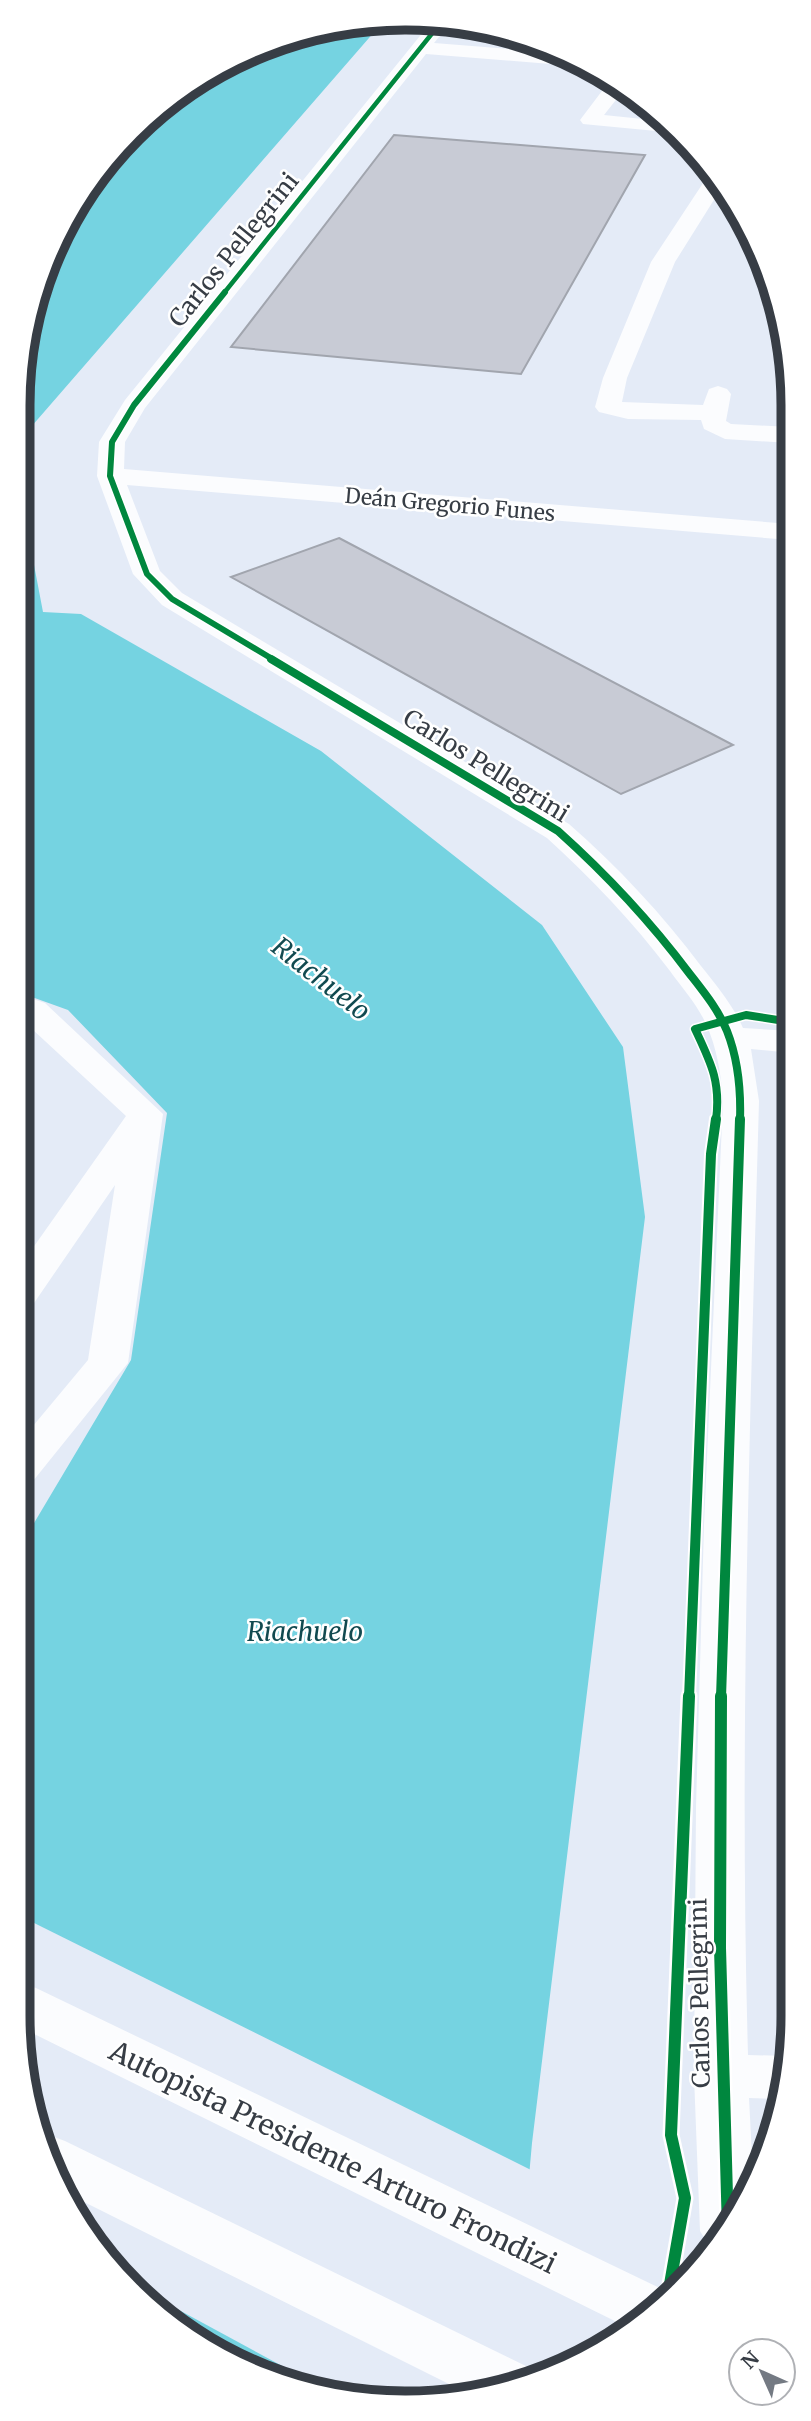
<svg xmlns="http://www.w3.org/2000/svg" width="811" height="2421" font-family="Merriweather,serif">
	<style>
		.water { fill: #75d3e1 }
		.pier { fill: #e4ebf7 }
		.building { fill: #c8cbd5; stroke: #a1a5ae; stroke-width: 2 }
		.lines { fill: none; stroke-linecap: round; stroke-linejoin: round }
		.minor { fill: #fbfcfe; fill-rule: evenodd }
		.highway { fill: #fbfcfe; fill-rule: evenodd }
		.cycleway-far4-casing { stroke: #fff; stroke-width: 7 }
		.cycleway-far3-casing { stroke: #fff; stroke-width: 9 }
		.cycleway-far2-casing { stroke: #fff; stroke-width: 11 }
		.cycleway-far1-casing { stroke: #fff; stroke-width: 14 }
		.cycleway-casing { stroke: #fff; stroke-width: 17 }
		.cycleway-far4 { stroke: #00873e; stroke-width: 4.5 }
		.cycleway-far3 { stroke: #00873e; stroke-width: 6 }
		.cycleway-far2 { stroke: #00873e; stroke-width: 8 }
		.cycleway-far1 { stroke: #00873e; stroke-width: 10 }
		.cycleway { stroke: #00873e; stroke-width: 12 }
		.labels { text-anchor: middle; stroke-width: 5; stroke-linejoin: round; paint-order: stroke }
		.far-street-label { font-size: 21px; fill: #373d45; stroke: #fff }
		.street-label { font-size: 24px; fill: #373d45; stroke: #fff }
		.water-label { font-size: 26px; font-style: italic; fill: #114a50; stroke: #fff }
		.near-street-label { font-size: 28px; fill: #373d45; stroke: #fff }
		.rim { fill: none; stroke: #373d45; stroke-width: 9 }
	</style>
	<rect width="100%" height="100%" fill="#e4ebf7"/>
	<!-- water -->
	<path class="water" d="M354,21L382,23L18,442V405L31,305L97,170L211,70Z
		M18,481L43,612L81,614L321,751L542,925L623,1047L645,1217L532,2143L510,2388L506,2390L355,2400L234,2363L114,2272L47,2164L18,2015V1550L131,1360L167,1113L68,1010L18,992Z"/>
	<!-- pier -->
	<path class="pier" d="M18,1915L533,2171L514,2387L506,2390L355,2400L334,2394L131,2284L114,2272L47,2164L18,2015Z"/>
	<!-- building -->
	<path class="building" d="M394,135L645,155L521,374L231,347Z
		M339,538L733,745L621,794L231,577Z"/>
	<g class="lines">
		<!-- minor -->
		<path class="minor" d="M428,26L447,27L434,43L559,53L583,63L575,66L426,54L145,408L125,442L124,469L790,524V540L127,485L160,571L182,593L569,824C618,867 662,914 701,966C716,985 733,1005 743,1028L791,1031L792,1053L751,1049L759,1101C750,1419 739,1737 748,2055L788,2056L783,2099L749,2098L753,2176L728,2231L711,2249L700,2231L694,2076L696,1807L704,1525L723,1101C721,1074 717,1048 706,1024C697,1004 682,988 670,971C633,922 592,879 547,838L162,605L133,574L97,476L99,442L125,400Z
			M617,84L629,94L619,96L604,115L662,121L677,133L583,124L580,120L605,87Z
			M713,173L722,187L675,262L627,378L622,402L703,405L709,389L718,386L727,389L731,394L726,421L731,424L790,427V443L725,439L704,429L701,420L628,419L599,412L595,407L603,378L651,262L709,174Z
			M18,994L45,1003L163,1114L128,1363L33,1481L18,1485V1444L88,1360L115,1185L32,1306L18,1309V1269L126,1116L18,1016Z"/>
		<!-- highway -->
		<path class="highway" d="M18,1982L36,1988L668,2292L629,2328L20,2027Z
			M46,2134L65,2141L532,2369L536,2377L506,2390L467,2393L64,2192L47,2164L41,2136Z"/>
		<!-- cycleway-far4 casing -->
		<g class="cycleway-far4-casing">
			<path id="cycleway-far4" d="M224,293L438,26"/>
		</g>
		<!-- cycleway-far3 casing -->
		<g class="cycleway-far3-casing">
			<path id="cycleway-far3" d="M225,292L134,405L112,442L110,476L147,574L172,599L274,660"/>
		</g>
		<!-- cycleway-far2 casing -->
		<g class="cycleway-far2-casing">
			<path id="cycleway-far2" d="M271,659L558,831C606,874 650,921 689,973C703,991 718,1009 727,1031C738,1059 741,1090 740,1120
				M716,1120C721,1082 711,1063 695,1029L746,1015L791,1022"/>
		</g>
		<!-- cycleway-far1 casing -->
		<g class="cycleway-far1-casing">
			<path id="cycleway-far1" d="M689,1698L711,1154L716,1119
				M721,1698L740,1119"/>
		</g>
		<!-- cycleway casing -->
		<g class="cycleway-casing">
			<path id="cycleway" d="M721,1696L720,1948L728,2231
				M669,2290L685,2198L671,2135L689,1696"/>
		</g>
		<!-- cycleway-far4 -->
		<use href="#cycleway-far4" class="cycleway-far4"/>
		<!-- cycleway-far3 -->
		<use href="#cycleway-far3" class="cycleway-far3"/>
		<!-- cycleway-far2 -->
		<use href="#cycleway-far2" class="cycleway-far2"/>
		<!-- cycleway-far1 -->
		<use href="#cycleway-far1" class="cycleway-far1"/>
		<!-- cycleway -->
		<use href="#cycleway" class="cycleway"/>
	</g>
	<g class="labels">
		<!-- far-street labels -->
		<g class="far-street-label">
			<text transform="translate(450 505) rotate(5)" y="7">Deán Gregorio Funes</text>
		</g>
		<!-- street labels -->
		<g class="street-label">
			<text transform="translate(234 250) rotate(-51)" y="8">Carlos Pellegrini</text>
			<text transform="translate(486 766) rotate(32)" y="8">Carlos Pellegrini</text>
			<text transform="translate(700 1993) rotate(-91)" y="8">Carlos Pellegrini</text>
		</g>
		<!-- water labels -->
		<g class="water-label">
			<text transform="translate(321 979) rotate(38)" y="9">Riachuelo</text>
			<text x="305" y="1641">Riachuelo</text>
		</g>
		<!-- near-street labels -->
		<g class="near-street-label">
			<text transform="translate(333 2157) rotate(26)" y="10">Autopista Presidente Arturo Frondizi</text>
		</g>
	</g>
	<!-- crop -->
	<path d="M0 0H811V2421H0ZM405 30H406A375 375 0 0 1 781 405V2016A375 375 0 0 1 406 2391H405A375 375 0 0 1 30 2016V405A375 375 0 0 1 405 30Z" fill="#fff" fill-rule="evenodd"/>
	<path class="rim" d="M405 30H406A375 375 0 0 1 781 405V2016A375 375 0 0 1 406 2391H405A375 375 0 0 1 30 2016V405A375 375 0 0 1 405 30Z"/>
	<!-- north arrow -->
	<g transform="translate(762 2372) rotate(315)"><circle r="33" fill="#ffffff" stroke="#afb1b5" stroke-width="2"/>
	<path d="M0-5L12 26L0 18L-12 26Z" fill="#747a83"/>
	<text y="-10" font-size="19" font-weight="bold" text-anchor="middle" fill="#373d45">N</text>
	</g>
</svg>
